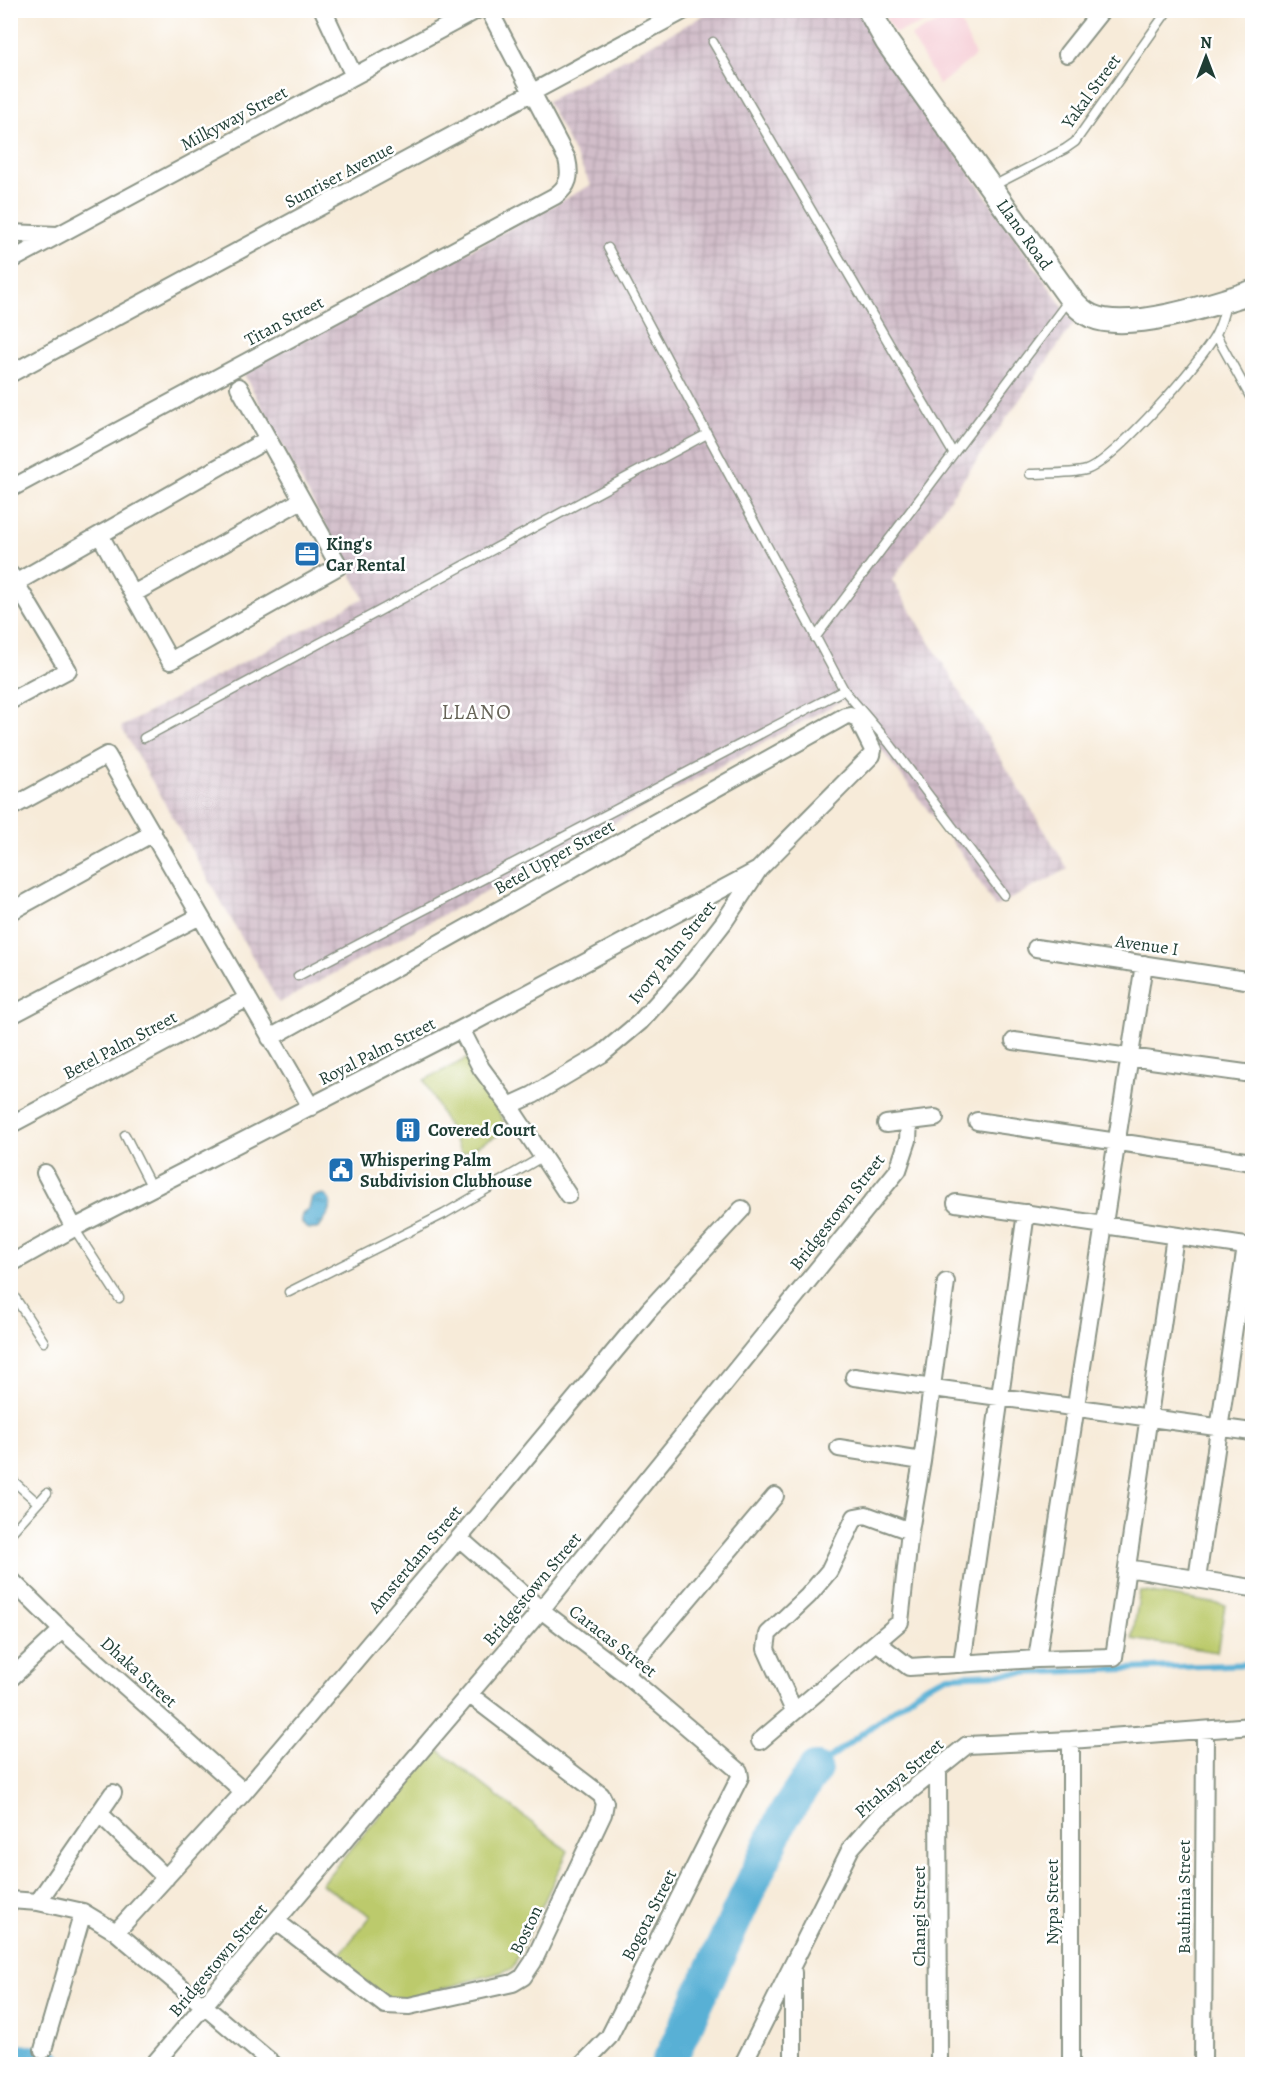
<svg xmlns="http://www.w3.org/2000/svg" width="1263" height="2075" font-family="Alegreya,serif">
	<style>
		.built { fill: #f6cfd7 }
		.industrial { fill: url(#industrial-grid) }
		.park { fill: #bcca6c; stroke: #6e8450; stroke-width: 1.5 }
		.water { fill: url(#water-ripples); stroke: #3c7684; stroke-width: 1.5 }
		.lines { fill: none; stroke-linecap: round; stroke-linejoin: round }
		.stream { stroke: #58b0d5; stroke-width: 6 }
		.river { stroke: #58b0d5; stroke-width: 34 }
		.service-casing { stroke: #8b9486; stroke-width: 11 }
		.minor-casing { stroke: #8b9486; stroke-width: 20 }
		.secondary-casing { stroke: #8b9486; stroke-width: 26 }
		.service { stroke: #fff; stroke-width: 8 }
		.minor { stroke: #fff; stroke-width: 16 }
		.secondary { stroke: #fff; stroke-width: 22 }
		.labels { text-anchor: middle; stroke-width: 5; stroke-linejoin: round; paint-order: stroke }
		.street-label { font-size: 18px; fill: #1f3d34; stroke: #fff }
		.poi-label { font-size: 18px; font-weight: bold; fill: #1f3d34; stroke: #fff; text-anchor: start }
		.quarter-label { font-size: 21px; letter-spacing: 1.5px; fill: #676458; stroke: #fff }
	</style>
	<defs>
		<pattern id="industrial-grid" width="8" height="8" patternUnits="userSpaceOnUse" patternTransform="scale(1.5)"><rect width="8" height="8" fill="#d1bdc9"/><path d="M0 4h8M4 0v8" fill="none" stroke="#b3a3ad"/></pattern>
		<pattern id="water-ripples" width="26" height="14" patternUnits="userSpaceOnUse" patternTransform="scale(1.5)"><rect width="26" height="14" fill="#58b0d5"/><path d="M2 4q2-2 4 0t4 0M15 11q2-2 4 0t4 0" fill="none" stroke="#4890ae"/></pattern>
	</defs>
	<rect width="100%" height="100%" fill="#fff"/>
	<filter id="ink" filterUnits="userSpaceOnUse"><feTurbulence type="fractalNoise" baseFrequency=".0167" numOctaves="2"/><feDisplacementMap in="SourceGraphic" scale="12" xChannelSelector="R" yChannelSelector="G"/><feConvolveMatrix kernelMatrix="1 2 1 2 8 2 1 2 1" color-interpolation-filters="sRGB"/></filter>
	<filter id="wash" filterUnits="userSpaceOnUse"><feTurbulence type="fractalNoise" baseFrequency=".008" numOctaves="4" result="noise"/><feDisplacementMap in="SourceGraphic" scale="24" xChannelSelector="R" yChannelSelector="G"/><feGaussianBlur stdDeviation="1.35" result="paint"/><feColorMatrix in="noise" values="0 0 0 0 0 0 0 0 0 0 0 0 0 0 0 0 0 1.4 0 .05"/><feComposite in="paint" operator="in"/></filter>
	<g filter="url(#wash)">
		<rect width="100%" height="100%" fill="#f7ebd9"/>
		<!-- built -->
		<path class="built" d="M881,11H961L895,33Z
			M957,13L975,56L939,85L911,36Z"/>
		<!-- industrial -->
		<path class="industrial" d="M712,11H862L882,46L1074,323L892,580L1068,869L995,907L967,861L843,700L279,1003L121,727L364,598L243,372L591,185L547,101Z"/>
		<!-- park -->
		<path class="park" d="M470,1057L508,1130L462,1154L424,1080Z
			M1140,1591L1225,1605L1217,1652L1132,1639Z
			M437,1749L568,1851L512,1969L396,2002L387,1999L335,1960L371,1916L321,1884Z"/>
		<!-- water -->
		<path class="water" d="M323,1194C339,1203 326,1218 319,1228C308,1232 299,1226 302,1214L309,1209L312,1197Z"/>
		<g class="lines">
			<!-- stream -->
			<path class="stream" d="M815,1769L925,1686L948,1676L1252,1664"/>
			<!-- river -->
			<path class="river" d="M10,2060L47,2064
				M668,2064L783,1817L815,1769"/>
		</g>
	</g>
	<g filter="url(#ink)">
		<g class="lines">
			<!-- service casing -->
			<g class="service-casing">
				<path id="service" d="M713,42L953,453
					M993,186L1065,149L1075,142L1168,10
					M608,248L844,690L890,744L1004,895
					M1216,335L1252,400
					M1030,474C1047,473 1071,474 1086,470C1114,461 1202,361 1216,334C1221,324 1224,313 1226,303
					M815,638L1069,300
					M144,738L707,434
					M298,976L844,690
					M125,1135L152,1188
					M74,1228L119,1298
					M10,1290L44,1342
					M289,1292L444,1214L542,1157
					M10,1478L38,1503
					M10,1534L47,1493"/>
			</g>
			<!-- minor casing -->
			<g class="minor-casing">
				<path id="minor" d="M323,10L354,76
					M1067,54L1102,10
					M10,233L58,235
					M10,261L477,10
					M10,374L685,10
					M10,489L555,196C569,186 571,176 567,159L489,10
					M100,535L170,661L339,566L239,387
					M10,586L268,439
					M133,594L302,500
					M10,701L68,670L11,575
					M10,808L107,755L311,1107
					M10,912L153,833
					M1036,948L1252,981
					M10,1016L200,916
					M461,1029L481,1068L509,1106L568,1195
					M270,1038L845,716L850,715L857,718L873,750L872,755L759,869L724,922L686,971L640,1022L602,1054L533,1095L509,1106
					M1014,1041L1252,1074
					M977,1121L1252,1162
					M886,1124L935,1118
					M10,1125L248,998
					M45,1173L74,1228
					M956,1203L1252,1247
					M10,1264L74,1228L461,1029L756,871
					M854,1377L1252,1432
					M839,1448L922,1461
					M459,1538L541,1610L625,1674L739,1771L740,1777L609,2037L583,2064
					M1127,1568L1252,1588
					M10,1579L62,1630L244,1792
					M1197,1579L1246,1246
					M878,1643L909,1667L1037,1659L1114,1657L1175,1236
					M1037,1659L1144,964
					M962,1664L1026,1213
					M625,1674L775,1496
					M10,1679L62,1630
					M794,1711L766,1649L768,1634L808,1596L829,1571L855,1517L866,1515L910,1531
					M1071,1740V2064
					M760,1741L900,1622L910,1531L922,1461L946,1282
					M938,1768L939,2064
					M99,1813L166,1878
					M10,1900L38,1902L83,1912L116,1932L273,2064
					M38,1902L113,1793
					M276,1921L385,2005L409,2006L513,1983L523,1977L533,1962L603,1814L605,1803L601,1795L470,1695
					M116,1932L244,1792L459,1538L649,1310L742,1209
					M793,1972V2064
					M43,2050L83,1912
					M154,2064L541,1610L898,1170L908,1140L909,1121
					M743,2064L851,1848L878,1817L967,1745L1071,1740L1252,1726
					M1203,2064L1205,1730"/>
			</g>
			<!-- secondary casing -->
			<g class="secondary-casing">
				<g id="secondary">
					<path id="s1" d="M869,10L887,42L1070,298C1076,305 1082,312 1091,316C1127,333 1215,304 1252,292"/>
				</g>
			</g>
			<!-- service -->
			<use href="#service" class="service"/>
			<!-- minor -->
			<use href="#minor" class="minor"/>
			<!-- secondary -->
			<use href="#secondary" class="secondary"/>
		</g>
	</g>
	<!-- icons -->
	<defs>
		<g id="office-square" transform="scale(1.35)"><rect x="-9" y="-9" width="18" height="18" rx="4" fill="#1f6fb2" stroke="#fff"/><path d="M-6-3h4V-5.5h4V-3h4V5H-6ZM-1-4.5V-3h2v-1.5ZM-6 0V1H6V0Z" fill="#fff"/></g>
		<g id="building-square" transform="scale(1.35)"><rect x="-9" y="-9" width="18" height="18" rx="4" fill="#1f6fb2" stroke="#fff"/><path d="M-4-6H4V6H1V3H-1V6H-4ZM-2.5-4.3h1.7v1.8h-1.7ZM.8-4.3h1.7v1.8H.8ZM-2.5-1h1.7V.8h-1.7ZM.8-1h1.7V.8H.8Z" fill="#fff"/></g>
		<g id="civic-square" transform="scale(1.35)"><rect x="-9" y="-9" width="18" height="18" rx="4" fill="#1f6fb2" stroke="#fff"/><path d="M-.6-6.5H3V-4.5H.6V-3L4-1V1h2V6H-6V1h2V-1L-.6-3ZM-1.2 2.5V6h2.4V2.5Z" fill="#fff"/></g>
	</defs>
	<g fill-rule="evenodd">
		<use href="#office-square" x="307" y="554"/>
		<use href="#building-square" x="408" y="1130"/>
		<use href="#civic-square" x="341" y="1170"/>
	</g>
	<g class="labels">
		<!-- street labels -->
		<g class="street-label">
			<text transform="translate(1091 91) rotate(-54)" y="6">Yakal Street</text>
			<text transform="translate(234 118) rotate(-28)" y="6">Milkyway Street</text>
			<text transform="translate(339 175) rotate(-28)" y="6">Sunriser Avenue</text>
			<text dy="6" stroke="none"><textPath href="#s1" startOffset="273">Llano Road</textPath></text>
			<text transform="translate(284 321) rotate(-28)" y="6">Titan Street</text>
			<text transform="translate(554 857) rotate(-29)" y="6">Betel Upper Street</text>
			<text transform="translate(1147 945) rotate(8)" y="6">Avenue I</text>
			<text transform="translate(672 952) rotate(-51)" y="6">Ivory Palm Street</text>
			<text transform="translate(120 1045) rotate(-28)" y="6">Betel Palm Street</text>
			<text transform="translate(377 1051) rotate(-27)" y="6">Royal Palm Street</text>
			<text transform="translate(837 1212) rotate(-52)" y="6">Bridgestown Street</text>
			<text transform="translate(415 1559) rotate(-50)" y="6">Amsterdam Street</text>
			<text transform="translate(532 1589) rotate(-50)" y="6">Bridgestown Street</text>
			<text transform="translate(613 1641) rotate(38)" y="6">Caracas Street</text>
			<text transform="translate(139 1672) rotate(42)" y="6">Dhaka Street</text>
			<text transform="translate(899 1778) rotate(-41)" y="6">Pitahaya Street</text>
			<text transform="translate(1184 1897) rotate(-90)" y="6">Bauhinia Street</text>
			<text transform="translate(1052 1902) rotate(-90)" y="6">Nypa Street</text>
			<text transform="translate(649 1915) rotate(-63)" y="6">Bogota Street</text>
			<text transform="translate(919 1916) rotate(-90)" y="6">Changi Street</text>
			<text transform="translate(526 1930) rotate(-64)" y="6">Boston</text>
			<text transform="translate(218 1960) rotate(-50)" y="6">Bridgestown Street</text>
		</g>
		<!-- poi labels -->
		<g class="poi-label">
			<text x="326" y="550">King's<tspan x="326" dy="21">Car Rental</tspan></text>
			<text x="428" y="1136">Covered Court</text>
			<text x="360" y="1166">Whispering Palm<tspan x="360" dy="21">Subdivision Clubhouse</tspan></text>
		</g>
		<!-- quarter labels -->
		<g class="quarter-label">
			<text x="477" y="719">LLANO</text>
		</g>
	</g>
	<!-- margin -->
	<rect width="1263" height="2075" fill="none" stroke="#fff" stroke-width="36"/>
	<!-- north arrow -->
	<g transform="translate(1206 57)" stroke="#ffffff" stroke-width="4.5" paint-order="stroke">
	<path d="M0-4.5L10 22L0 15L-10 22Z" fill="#1f3d34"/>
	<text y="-9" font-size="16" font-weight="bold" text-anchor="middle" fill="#1f3d34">N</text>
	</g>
</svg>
